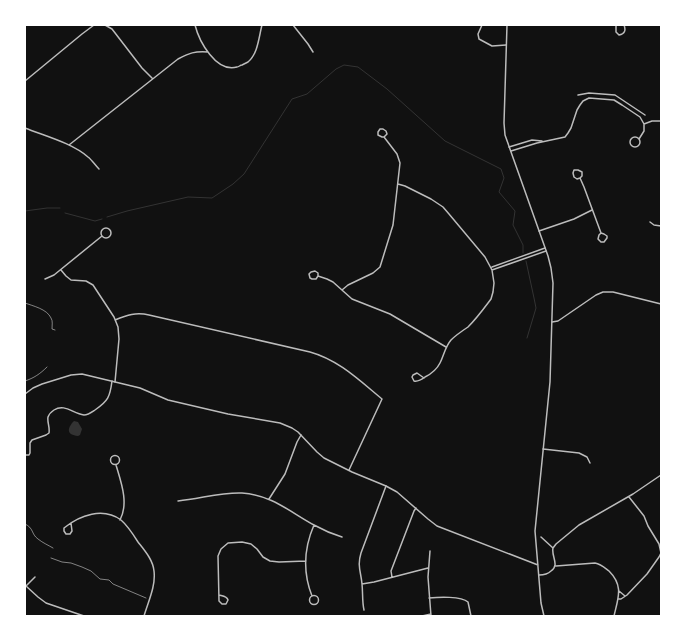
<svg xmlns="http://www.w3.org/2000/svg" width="686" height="641" font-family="Ubuntu,sans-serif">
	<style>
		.water { fill: #333 }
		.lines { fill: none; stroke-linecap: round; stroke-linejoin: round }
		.stream { stroke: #333; stroke-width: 1 }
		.path { stroke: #f5f5f5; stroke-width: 0.5 }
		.minor { stroke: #bcbcbc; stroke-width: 1.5 }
		.tertiary { stroke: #bcbcbc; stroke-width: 1.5 }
	</style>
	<rect width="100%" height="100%" fill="#111"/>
	<!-- water -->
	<path class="water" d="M74,421L78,422L82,429L80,435L78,436C66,435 67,428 74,421Z"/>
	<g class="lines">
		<!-- stream -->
		<path class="stream" d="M25,211L47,208H60
			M65,213L95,221L102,219
			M107,217L127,211L188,197L212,198L233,184L244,174L292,99L307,94L336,69L344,65L358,67L387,89L445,141L501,169L504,178L499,192L515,211L513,225L523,245V253
			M526,261L534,298L536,308L527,338"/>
		<!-- path -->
		<path class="path" d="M25,303C33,306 47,309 51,318C53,321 52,325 52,329L55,330
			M25,381C34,378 40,374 47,367
			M25,524C34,528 31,534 38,539C43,543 48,545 53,548
			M51,558L62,562L71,563L82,567L91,571L100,579L109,580L113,584L146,598"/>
		<!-- minor -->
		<path class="minor" d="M105,25L112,29L142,68L152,78
			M195,25C199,41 216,73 237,67C239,67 240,65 242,65C244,64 246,63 248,62C258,54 259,36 262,25
			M293,25L308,44L313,52
			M482,25L478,34L479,39L492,46L506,45
			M617,25L616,26V32L619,35C625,34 626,30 624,25
			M25,81L82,34L94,25
			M578,95L589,93L615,95L645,115
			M25,128C45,136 72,143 88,157C92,160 95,165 99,169
			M630 142a5 5 0 1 1 10 0a5 5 0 1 1-10 0Z
			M639,139L644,131V124
			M69,145L178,59C189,53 195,51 208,52
			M509,147L532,140L542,141
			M511,151L537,143L565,137L568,133L571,128L577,110L580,105L583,101L589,98L614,100L622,105L640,117L644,124L652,121H661
			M580,178L577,179L574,177L573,173L574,170H578L582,172V176L580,178L584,187L601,233L599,235L598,239L601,242H604L607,238V236L604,234L601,233
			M398,184L405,186L431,199L443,207L449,214L485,257L492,270L494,283L493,292L491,299L488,303C482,311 475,320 468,327C462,331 456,335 451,340C445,347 444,355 440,363C437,369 431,374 425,377C421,380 418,382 414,381L412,377L413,375L417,373L424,378
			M650,222L654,225L661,226
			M101 233a5 5 0 1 1 10 0a5 5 0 1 1-10 0Z
			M539,231L574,219L592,210
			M492,267L545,248
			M61,270L66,276L71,280L86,281L93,285L114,317L118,327L119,339L115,382
			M492,270L546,251
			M318,276L316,279H312L310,278L309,274L311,272L315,271L318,273V276L327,279L333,282L352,299L390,314L446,347
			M45,279L54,275L102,236
			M342,290L348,285L373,273L380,267L393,225L400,163L397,154L384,137H382L378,135V132L380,129H383L386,131L387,134L384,137
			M115,320C127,315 136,312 149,315L310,352C339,360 360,381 382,399L349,470
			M552,322L558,321L596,295L603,292H613L661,304
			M543,449L579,453L587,457L590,463
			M25,455H29L30,453V443L32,440L46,435L49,433C50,427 47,422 48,417C49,414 51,412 54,410C65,403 73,414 84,415C88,415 92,412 95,410C108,401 110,397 112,381
			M110.5 460a4.5 4.5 0 1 1 9 0a4.5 4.5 0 1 1-9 0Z
			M116,465C121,482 129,503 120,520
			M269,499L285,474L297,442L301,435
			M178,501C200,499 221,492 242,493C272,495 290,512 314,525C323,530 332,534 342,537
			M71,523L72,531L70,534H66L64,531V528C80,515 103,507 121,520C128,526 133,534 138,542C145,551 153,560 154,571C156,586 148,602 144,616
			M541,537L553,548
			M430,551L428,577L431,616
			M556,566L595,563C601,564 605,568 609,571C624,586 618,598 614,616
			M539,575C543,575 548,574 551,571C560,565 551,556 553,548L556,544L579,525L633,494L661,475
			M392,577L391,571L414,511L416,508
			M362,584L374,582L428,568
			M26,586L38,597L46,603L84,616
			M25,587L35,577
			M619,591L625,596
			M219,595C223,596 227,596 228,600L226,604H222L219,601L218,556L221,549L228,543L242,542L251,544L257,549L263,557L270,561L279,562L306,561
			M309.5 600a4.5 4.5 0 1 1 9 0a4.5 4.5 0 1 1-9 0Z
			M312,596C303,573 304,548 314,525
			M429,598C439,597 461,596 468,602L471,616
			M618,599H621L627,595L647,574L659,557L661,553L659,544L648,526L644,516L629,497
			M364,610C362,601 363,593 362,584C361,572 357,566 361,553L386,486
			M422,616L431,614"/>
		<!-- tertiary -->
		<path class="tertiary" d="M507,25L504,123L505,135L548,256L551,268L553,283L550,382L535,531L541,603L544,616
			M25,394L33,388L42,384L71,375L82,374L140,388L168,400L228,414L280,423L292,428L298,432L317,452L324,458L352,472L386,486L397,492L428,519L437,526L538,565"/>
	</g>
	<!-- border -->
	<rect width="686" height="641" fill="none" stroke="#ffffff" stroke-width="52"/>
</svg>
